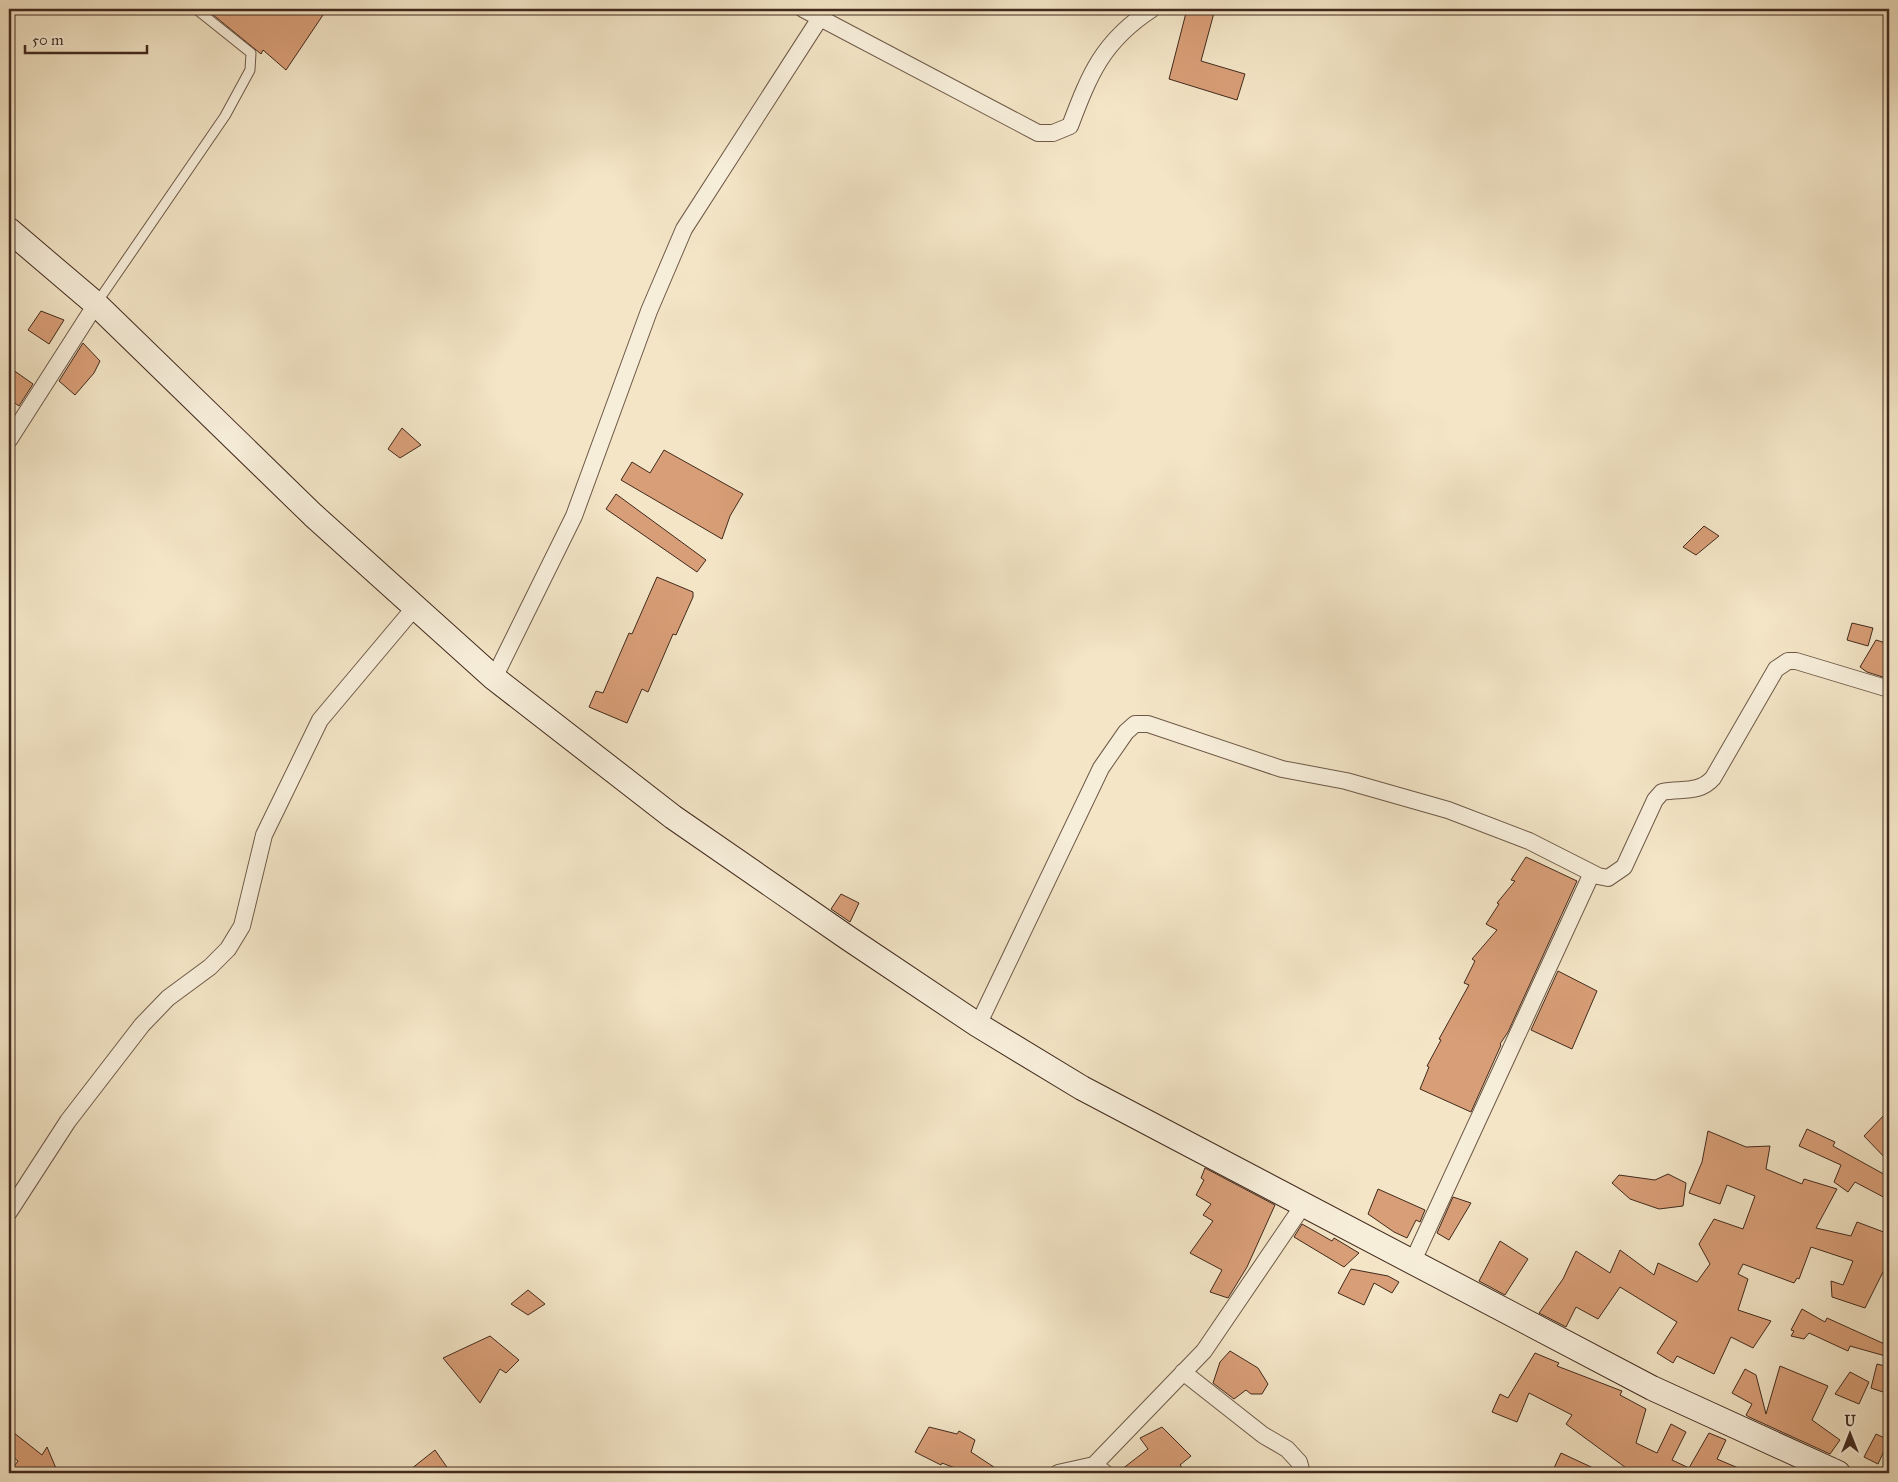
<svg xmlns="http://www.w3.org/2000/svg" width="1898" height="1482" font-family="'IM FELL Great Primer',serif">
	<style>
		.building { fill: #d89e77; stroke: #422a1d }
		.lines { fill: none; stroke-linecap: round; stroke-linejoin: round }
		.lane-casing { stroke: #6e5947; stroke-width: 11 }
		.street-casing { stroke: #6e5947; stroke-width: 18 }
		.secondary-casing { stroke: #422a1d; stroke-width: 26 }
		.lane { stroke: #f7eeda; stroke-width: 9 }
		.street { stroke: #f7eeda; stroke-width: 16 }
		.secondary { stroke: #f7eeda; stroke-width: 24 }
	</style>
	<rect width="100%" height="100%" fill="#f3e5c6"/>
	<filter id="stains"><feTurbulence type="fractalNoise" baseFrequency=".004" numOctaves="4"/><feColorMatrix values="0 0 0 0 .2 0 0 0 0 .09 0 0 0 0 .02 0 0 0 .5 -.17"/></filter>
	<radialGradient id="worn" r=".72"><stop offset=".6" stop-color="#630" stop-opacity="0"/><stop offset="1" stop-color="#630" stop-opacity=".3"/></radialGradient>
	<!-- building -->
	<path class="building" d="M206,9H327L286,70L263,50L261,54Z
		M1187,9H1215L1201,61L1245,74L1237,100L1169,79Z
		M41,311L64,320L49,344L28,330Z
		M83,343L100,361L94,373L75,395L59,381Z
		M9,367L33,384L19,406L9,399Z
		M402,428L421,445L400,458L388,449Z
		M664,450L743,494L730,516L722,539L621,480L632,462L650,473Z
		M616,494L706,560L697,572L606,509Z
		M1704,526L1719,536L1696,555L1683,547Z
		M657,577L693,592V597L676,635L673,634L648,692L642,689L627,723L589,707L596,691L603,693L629,633L632,634Z
		M1852,623L1873,628L1868,646L1847,640Z
		M1876,640L1889,644V679L1867,672L1860,667Z
		M1526,857L1577,881L1508,1032L1500,1044L1501,1045L1471,1112L1420,1089L1429,1067L1427,1066L1441,1040L1439,1039L1469,985L1464,983L1475,961L1472,959L1497,930L1486,924L1499,904L1497,903L1515,881L1511,880Z
		M841,894L859,903L850,922L831,909Z
		M1558,971L1597,991L1572,1049L1531,1030Z
		M1889,1110V1162L1864,1136Z
		M1807,1129L1835,1142L1833,1146L1889,1177V1200L1855,1182L1848,1192L1834,1182L1841,1165L1799,1146Z
		M1708,1131L1746,1147L1770,1146L1766,1169L1802,1184L1804,1179L1837,1189L1816,1228L1851,1236L1857,1222L1889,1234V1260L1865,1308L1832,1297L1831,1281L1843,1285L1853,1261L1811,1247L1799,1279L1797,1278L1794,1283L1743,1264L1738,1274L1748,1279L1738,1310L1771,1321L1753,1348L1731,1337L1714,1374L1677,1356L1673,1363L1657,1353L1677,1322L1620,1287L1598,1319L1576,1307L1566,1327L1539,1313L1563,1279L1576,1251L1610,1273L1620,1250L1654,1275L1658,1263L1697,1282L1710,1264L1699,1244L1714,1219L1743,1229L1755,1196L1727,1185L1720,1204L1689,1193L1702,1162Z
		M1205,1168L1275,1205L1247,1267L1228,1298L1210,1292L1222,1270L1190,1253L1213,1221L1203,1215L1211,1204L1196,1195L1204,1180L1201,1178Z
		M1668,1174L1686,1183L1683,1206L1659,1209L1630,1199L1612,1183L1619,1175L1655,1180Z
		M1378,1189L1425,1210L1420,1222L1416,1220L1407,1238L1394,1232L1368,1214Z
		M1453,1197L1471,1203L1449,1240L1437,1233Z
		M1302,1224L1332,1241L1334,1238L1359,1253L1344,1267L1294,1237Z
		M1500,1241L1528,1259L1505,1295L1479,1281Z
		M1351,1269L1388,1276L1399,1282L1392,1293L1374,1283L1364,1305L1338,1293Z
		M528,1290L545,1304L528,1315L511,1304Z
		M1802,1309L1825,1322L1827,1318L1889,1346V1357L1850,1346L1848,1351L1809,1333L1804,1339L1791,1336L1794,1331L1791,1330Z
		M490,1336L519,1360L506,1373L500,1369L480,1403L443,1358Z
		M1230,1351L1258,1368L1268,1384L1262,1394H1251L1246,1390L1234,1399L1213,1383L1220,1362Z
		M1535,1353L1559,1363L1557,1366L1622,1391L1620,1395L1646,1409L1636,1443L1657,1453L1671,1424L1686,1432L1672,1460L1689,1468L1709,1433L1726,1440L1717,1459L1750,1473H1633L1566,1424L1572,1415L1529,1393L1517,1422L1492,1412L1500,1394L1508,1398Z
		M1877,1364L1889,1367V1394L1871,1388Z
		M1780,1366L1828,1386L1812,1420L1840,1440L1830,1454L1749,1417L1746,1415L1752,1404L1732,1393L1745,1369L1756,1375L1766,1414Z
		M1850,1372L1869,1382L1859,1404L1835,1394Z
		M929,1427L957,1434L959,1431L975,1440L971,1452L1003,1473H968L942,1463L941,1465L915,1452Z
		M1162,1427L1191,1456L1180,1465L1187,1473H1117L1148,1449L1140,1438Z
		M9,1429L42,1455L47,1447L58,1473H9L18,1461L9,1454Z
		M1876,1434L1889,1440L1878,1464L1864,1457Z
		M435,1450L451,1473H406Z
		M1561,1453L1604,1473H1565L1554,1468Z"/>
	<g class="lines">
		<!-- lane casing -->
		<g class="lane-casing">
			<path id="lane" d="M96,304L225,116L250,70L251,53L196,9"/>
		</g>
		<!-- street casing -->
		<g class="street-casing">
			<path id="street" d="M803,9L1038,133H1053L1070,126C1090,73 1103,41 1152,9
				M9,440L96,304
				M494,678L574,516L649,311L684,229L820,18
				M978,1025L1101,768L1126,732L1135,724H1148L1282,769L1346,781L1448,810L1529,841L1598,876L1608,878L1624,867L1655,800L1662,792C1681,788 1699,794 1713,778L1776,669L1788,661H1796L1889,689
				M9,1212L68,1121L142,1025L168,998L210,967L228,949L242,926L264,835L320,720L415,607
				M1412,1263L1592,873
				M1183,1372L1263,1435L1287,1449L1299,1462L1302,1473
				M1058,1473L1094,1465
				M1105,1473L1094,1465L1204,1351L1304,1204"/>
		</g>
		<!-- secondary casing -->
		<g class="secondary-casing">
			<path id="secondary" d="M9,230L96,304L313,515L494,678L673,817L848,938L978,1025L1082,1088L1652,1388L1838,1473"/>
		</g>
		<!-- lane -->
		<use href="#lane" class="lane"/>
		<!-- street -->
		<use href="#street" class="street"/>
		<!-- secondary -->
		<use href="#secondary" class="secondary"/>
	</g>
	<!-- margin -->
	<rect width="1898" height="1482" fill="none" stroke="#f3e5c6" stroke-width="30"/>
	<rect x="10" y="10" width="1878" height="1462" fill="none" stroke="#422a1d" stroke-width="2.5"/>
	<rect x="15" y="15" width="1868" height="1452" fill="none" stroke="#422a1d"/>
	<!-- north arrow -->
	<g transform="translate(1850 1434)" stroke="#f7eeda" stroke-width="4" paint-order="stroke">
	<path d="M0-4L9 19L0 12L-9 19Z" fill="#422a1d"/>
	<text y="-8" font-size="14" font-weight="bold" text-anchor="middle" fill="#422a1d">U</text>
	</g>
	<!-- scale -->
	<path d="M25 45v8h122v-8" fill="none" stroke="#422a1d" stroke-width="2.5"/>
	<text x="32" y="45" font-size="15" fill="#422a1d" stroke="#f7eeda" stroke-width="4" paint-order="stroke">50 m</text>
	<rect width="100%" height="100%" filter="url(#stains)"/>
	<rect width="100%" height="100%" fill="url(#worn)"/>
</svg>
